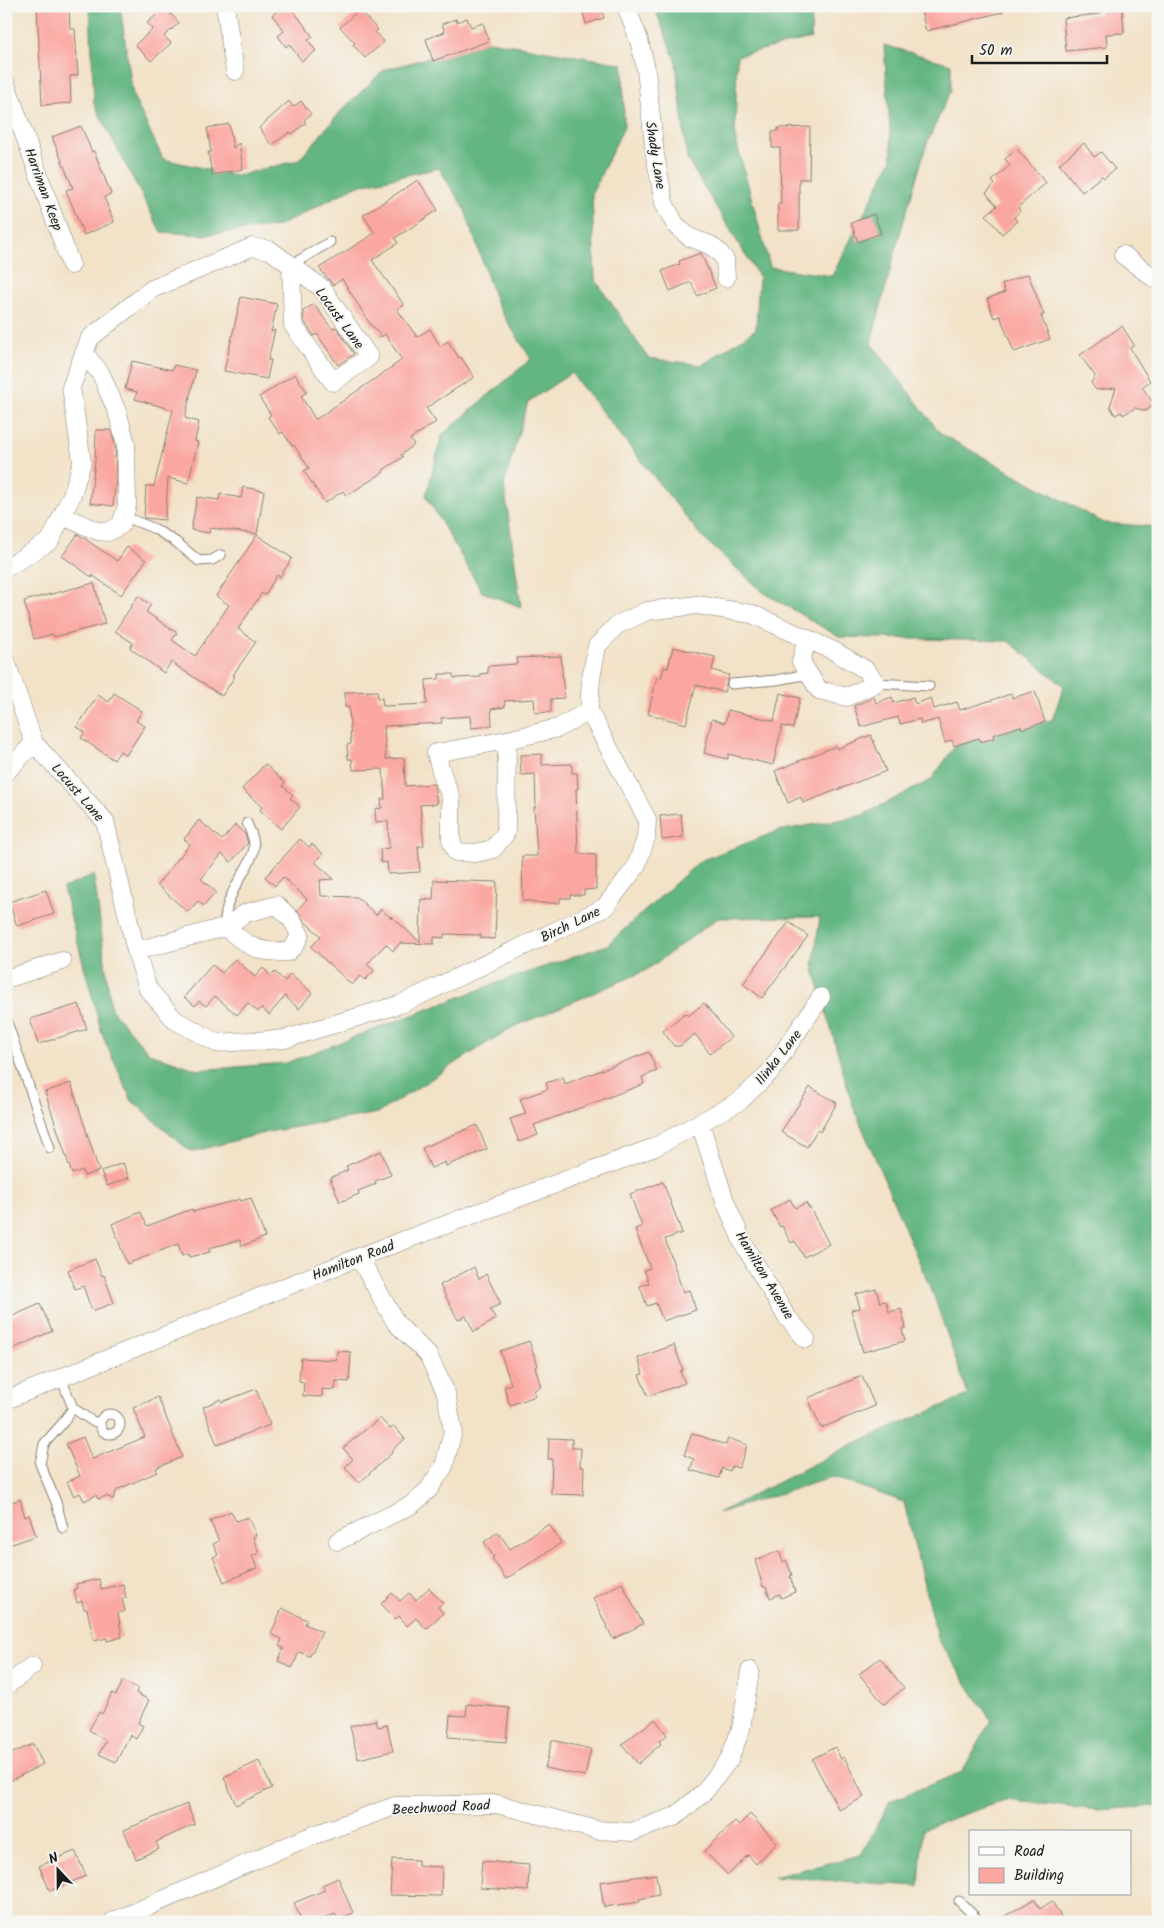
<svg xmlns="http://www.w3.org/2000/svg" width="1164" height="1928" font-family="Kalam,sans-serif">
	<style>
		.forest { fill: #64b682; stroke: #40694f }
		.building { fill: #fba7a1 }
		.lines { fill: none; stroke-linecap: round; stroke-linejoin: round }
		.service-casing { stroke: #877f72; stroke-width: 11 }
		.minor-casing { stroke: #877f72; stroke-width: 19 }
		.service { stroke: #fff; stroke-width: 9 }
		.minor { stroke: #fff; stroke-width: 18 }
		.labels { text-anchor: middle; stroke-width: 4; stroke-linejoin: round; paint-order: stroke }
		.street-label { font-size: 14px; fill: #1c1c1c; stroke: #f6f6f2 }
	</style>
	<rect width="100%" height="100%" fill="#f6f6f2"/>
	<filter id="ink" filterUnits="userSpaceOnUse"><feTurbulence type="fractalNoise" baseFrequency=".02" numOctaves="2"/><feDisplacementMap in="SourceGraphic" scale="10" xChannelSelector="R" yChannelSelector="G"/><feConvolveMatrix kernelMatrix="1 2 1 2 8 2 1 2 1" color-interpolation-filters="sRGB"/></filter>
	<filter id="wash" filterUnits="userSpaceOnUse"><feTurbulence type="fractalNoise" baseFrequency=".0096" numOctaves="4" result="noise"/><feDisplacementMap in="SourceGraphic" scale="20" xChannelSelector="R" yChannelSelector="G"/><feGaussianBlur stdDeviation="1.12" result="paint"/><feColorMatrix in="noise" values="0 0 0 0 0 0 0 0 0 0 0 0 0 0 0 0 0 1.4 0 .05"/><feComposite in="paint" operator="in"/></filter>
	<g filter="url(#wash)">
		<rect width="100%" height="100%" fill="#f2e2c8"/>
		<!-- forest -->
		<path class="forest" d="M90,6H120L133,96L163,159L237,176L299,160L343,109L384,70L489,41L623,64L624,127L592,193L595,279L648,358L702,365L756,329L759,277L687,159L676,62L654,6H812L811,38L737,56L735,137L770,267L832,276L892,159L884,45L951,64V90L927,143L899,237L871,343L941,434L1104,523L1158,527V1806L1098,1810L1005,1800L923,1829L919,1886L773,1877L861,1855L890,1801L962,1772L991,1720L937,1638L904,1502L833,1477L718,1513L851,1445L968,1395L935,1299L853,1106L813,966L820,917L718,918L645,971L509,1029L378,1113L268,1132L191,1152L132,1101L103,1037L63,888L94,875L111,1009L149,1053L198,1070L286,1063L497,983L607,945L700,861L778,831L861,816L931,780L966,731L1052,720L1064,686L1008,641L839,637L763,592L702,537L571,373L528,402L504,484L521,607L482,592L426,496L442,435L531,359L497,305L465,210L439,168L356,186L279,226L203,235L161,232L94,104Z"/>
		<g id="blocks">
			<!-- building -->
			<path class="building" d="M37,6H69L70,29H75L78,75L70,76L71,103L42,105Z
				M284,6H290L313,37L308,40L316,51L302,61L289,44L286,47L278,36L284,31L272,15Z
				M591,6H601L604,18L586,24L582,9Z
				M920,6H1002L1003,12L926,31Z
				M165,7L179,23L164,36L171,43L151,61L135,45L153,29L147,23Z
				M1122,7L1124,33L1106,34L1107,47L1066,51L1063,18L1100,14V9Z
				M359,10L378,30L375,32L384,42L365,58L353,45L355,43L340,27Z
				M467,18L471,27L483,23L489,41L433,61L426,39L445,32L442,24L456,19L457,22Z
				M289,101L293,107L301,101L311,114L304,120L306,123L292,134L290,132L272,145L259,128Z
				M229,124L233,148L239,143L243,169L212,175L208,152H211L207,128Z
				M81,126L92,152L94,151L111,194L104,197L114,222L84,235L66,190L73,188L52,137Z
				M810,127L809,179H799V230H778V204H781L780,148H772V131H778V128Z
				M1084,143L1094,157L1101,152L1115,169L1104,178L1102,176L1082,192L1059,164Z
				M1017,149L1046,183L1018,207L1020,211L1014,217L1017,221L1002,234L986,215L997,206L986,193L995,184L992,181L1010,165L1005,159Z
				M418,180L438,210L395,238L398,243L372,260L404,305L397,309L417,337L430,329L440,346L448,341L459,358L461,357L474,377L426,408L436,422L410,439L414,445L401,455L403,457L383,470L384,472L346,496L343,491L325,503L304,471L309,468L294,445L292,446L283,432L280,434L268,417L271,415L259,397L295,374L307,392L301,396L315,419L318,418L402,360L385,334L381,337L374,327H372L342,279L333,285L319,268L375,233L363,215Z
				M874,214L881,233L858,242L851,223Z
				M701,253L716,288L697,296L691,282L670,291L662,271L680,264L679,261Z
				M1028,274L1044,315L1041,316L1050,339L1014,352L1000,316L994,318L987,299L1005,292L1002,284Z
				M241,297L277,304L271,332L275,330L268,360H271L267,379L224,371Z
				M314,304L329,325L333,329L336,327L354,354L338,365L317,334L314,336L304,321L303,311Z
				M1122,326L1134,345L1130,348L1150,381L1142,387L1154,404L1146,411L1135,408L1123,415L1122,412L1115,415L1110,406L1116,388L1096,390L1091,383L1095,376L1080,355Z
				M132,361L172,370L174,365L196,370L185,418L199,422L195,441L198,442L188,483L168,478L165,520L144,518L146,486H154L173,410L135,399L137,392L125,389Z
				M96,430H111L115,445L116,479L113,506L90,503L95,460Z
				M243,487L264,491L257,534L210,528L209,533L191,530L197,497L219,500L220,494L241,498Z
				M78,534L117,561L127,547L146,560L121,595L92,575L93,578L62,556Z
				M257,535L292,558L280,577L277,575L265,595L262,593L238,629L256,642L233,675L235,676L222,696L171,662L164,673L130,648L133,643L115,631L138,596L151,605L146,612L177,633L172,640L195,656L229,605L216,596Z
				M94,583L105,624L54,637L53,634L34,639L24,601Z
				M673,647L715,657L712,670L729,675L724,692L696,685L686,724L648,714L657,677L661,678L664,667L668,668Z
				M561,656L564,698L551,699V712L535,713L534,699L504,701L505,707L491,709L492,726L471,728L470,716L441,718L442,723L384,726L386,759L404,758L405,786L434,784L437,804L420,805L424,846H418L420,872L388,874L387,862L381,863L380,849L389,848L388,821L376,822L375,809L382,808L381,799H385L383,769L353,770L352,759H348L347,745L351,744L349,707H345V692L377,691L378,699L382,698L383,706L427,704L426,680L439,679V674H453L454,678L481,677L480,674L488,673V666L517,664V658Z
				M1035,691L1045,722L1022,729L1021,726L993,735L994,738L981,742L979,738L954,746L952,740L945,743L938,719L921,724L920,719L900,724L898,717L861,727L854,706L874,697L876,703L892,697L894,703L913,697L915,704L931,698L934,709L957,702L960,710L1011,694L1012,698Z
				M114,693L142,711L136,721L145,726L126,755L120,751L114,760L81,738L85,732L77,727L98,695L109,702Z
				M780,693L800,698L793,728L782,726L773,765L728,754V759L704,753L712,719L725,723L728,710L774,721Z
				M871,735L886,771L803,803L801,797L788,803L775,771L836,746L837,749Z
				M542,754V765L572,764V773H577L578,789H576L578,853L596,855V889L584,890V895H570V898H560V903H533V901H523L522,856H537L534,807H536L535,774L521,775L520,755Z
				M265,764L285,783L283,786L293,795L290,798L300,807L281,829L260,810L262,807L242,789Z
				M681,814L683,837L662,840L660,816Z
				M199,820L222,840L235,825L245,834L248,843L231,862L222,854L201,879L216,892L204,906L198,901L188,912L157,885L190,844L184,839Z
				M300,839L309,847L312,844L323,854L315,862L334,879L320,880L321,896L357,897L376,915L381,909L392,919L391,916L420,942L421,899L433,900L434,880L497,882L495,939L481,938V935L444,934V938L434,937V944L400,943L393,951L386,944L367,964L374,971L365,980L360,976L352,985L311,947L321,936L305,922L297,910L307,899L283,877L275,886L265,877Z
				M46,890L54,914L17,926L9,902Z
				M789,922L808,936L762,998L743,984Z
				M235,959L255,977L263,968L271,976L275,972L285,981L290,974L312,993L299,1009L285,996L269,1015L261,1008L258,1012L248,1003L237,1015L215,996L206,1006L199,1001L195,1006L184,997L212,965L222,973Z
				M704,1003L731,1037L710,1054L695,1034L680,1046H674L663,1031L685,1013L688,1016Z
				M79,1004L87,1029L38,1044L30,1019Z
				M649,1052L657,1071L642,1077L644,1084L534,1125L538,1135L519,1142L510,1119L526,1114L520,1099L548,1089L546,1083L563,1077L565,1084Z
				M71,1083L99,1171L84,1176L82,1170L72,1174L45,1092Z
				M810,1087L837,1103L820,1132L817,1130L807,1147L781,1132Z
				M477,1125L487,1149L446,1166L445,1162L431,1168L422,1148Z
				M381,1151L391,1175L375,1181L376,1184L358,1191L359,1194L340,1202L330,1178L348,1170L346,1166Z
				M123,1163L129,1178L107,1186L101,1171Z
				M663,1182L682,1233L665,1239L683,1292L689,1290L696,1310L663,1321L656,1303L647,1306L640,1286L649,1283L644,1270L650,1268L635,1229L642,1226L630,1194Z
				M251,1198L265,1237L242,1246L240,1240L209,1248L210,1252L189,1257L188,1254L182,1256L178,1244L127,1264L112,1224L141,1212L147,1226L192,1209L193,1212L240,1199L241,1201Z
				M790,1199L795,1208L806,1203L809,1208H810L829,1244L804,1257L795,1241L791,1243L782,1226L780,1227L771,1210Z
				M95,1259L102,1276L104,1275L114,1303L92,1311L83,1286L75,1289L68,1270Z
				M474,1267L479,1279L486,1274L501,1304L490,1309L496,1319L474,1332L466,1316L458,1320L440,1285Z
				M876,1289L880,1302L886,1301L889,1312L901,1309L906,1328L902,1329L905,1341L863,1352L851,1310L860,1308L856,1294Z
				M40,1304L52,1331L6,1352V1319Z
				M529,1341L538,1366L535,1367L541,1387L534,1390L536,1396L510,1405L504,1387L511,1384L500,1351Z
				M674,1345L683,1370L680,1371L685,1383L648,1396L639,1375L643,1374L638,1358Z
				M337,1351L351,1352L349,1382L336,1381L335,1390L322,1389V1397L303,1396L304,1382L299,1381L301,1358L336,1360Z
				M862,1376L875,1406L821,1428L808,1398Z
				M256,1389L270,1425L217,1445L203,1407L221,1399L222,1402Z
				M158,1397L182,1457L156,1468L157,1472L117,1490L113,1499L106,1496L98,1499L96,1495L84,1501L80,1493L74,1496L67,1482L80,1476L66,1444L83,1437L92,1459L145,1437L133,1408Z
				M380,1418L390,1429L394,1426L405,1439L391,1451L392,1453L359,1483L345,1467L353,1459L343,1448Z
				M692,1433L726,1445L728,1438L747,1445L739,1468L732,1466L730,1471L722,1468L719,1478L690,1470L694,1459L684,1455Z
				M549,1438L572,1439V1448H581L580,1467H584L583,1495L551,1494L552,1459H548Z
				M20,1499L25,1517L29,1515L36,1536L6,1546V1504Z
				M231,1511L236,1521L248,1517L256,1535L253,1537L259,1553L252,1556L257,1568L224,1582L213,1557L218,1555L213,1544L219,1541L210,1521Z
				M549,1524L561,1543L506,1579L492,1558L494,1557L484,1542L498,1532L510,1549Z
				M779,1551L783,1562L786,1560L792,1575L790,1576L795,1592L781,1598L780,1594L770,1598L766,1587H763L755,1560Z
				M99,1579L101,1589L123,1584L126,1598L122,1599L125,1611L118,1613L122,1637L107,1641V1638L94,1641L87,1609H84L82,1601L77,1603L74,1589L77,1588L76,1584Z
				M622,1583L643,1624L613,1639L593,1598Z
				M429,1588L443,1603L438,1607L443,1613L426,1629L416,1618L407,1626L399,1616L396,1619L381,1604L392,1593L400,1601L409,1593L416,1600Z
				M282,1608L307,1620L305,1624L322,1632L310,1656L299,1652L292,1668L278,1661L284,1648L279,1646L282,1639L271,1634Z
				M880,1658L904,1688L884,1704L859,1674Z
				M123,1681L138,1688L136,1693L149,1700L138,1723L143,1726L136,1739L130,1735L116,1762L99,1754L106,1741L89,1730L99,1712L102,1714L112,1693L116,1695Z
				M467,1704L509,1708L506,1742L448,1737L450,1715L466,1716Z
				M655,1719L667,1735L659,1741L661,1744L638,1764L622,1744Z
				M376,1720L378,1727L387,1725L393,1751L358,1759L350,1726Z
				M552,1740L591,1749L585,1776L545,1768Z
				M33,1744L43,1764L6,1783V1756Z
				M835,1747L841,1759L844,1757L864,1797L839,1810L812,1759Z
				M259,1761L272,1788L236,1805L224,1777Z
				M187,1804L195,1824L156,1842L159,1849L136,1859L124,1830Z
				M750,1814L777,1843L756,1864L748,1855L728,1875L704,1851L735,1821L739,1825Z
				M75,1851L86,1876L50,1891L39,1866Z
				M392,1859L418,1860V1866L442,1867L441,1896L390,1895Z
				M482,1861L529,1865L528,1891L480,1888Z
				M656,1874L659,1895L639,1899L640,1902L604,1907L600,1882Z
				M338,1878L353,1913L338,1920L335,1914L317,1922H302L294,1903L325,1890L322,1885Z
				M1034,1899L1040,1909L1052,1901L1064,1922H995Z"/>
		</g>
	</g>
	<g filter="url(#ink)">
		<use href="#blocks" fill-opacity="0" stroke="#877f72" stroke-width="1"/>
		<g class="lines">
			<!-- service casing -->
			<g class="service-casing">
				<path id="service" d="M291,265L330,242
					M123,516L155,529L176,542L199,561L212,560L221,555
					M876,683L929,686
					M732,684L776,680L809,674
					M225,927C224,907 232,892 242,875C247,866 254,856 254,846C254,837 250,831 247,823
					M6,1019L50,1148
					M61,1378L73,1408L61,1425L44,1444L40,1464L56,1502L63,1528
					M73,1408L92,1421L100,1423
					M100 1424a10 10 0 1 1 20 0a10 10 0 1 1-20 0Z
					M959,1901L980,1922"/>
			</g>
			<!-- minor casing -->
			<g class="minor-casing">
				<path id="minor" d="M225,6L235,71
					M626,6L639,40L646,69L655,155L664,203L675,224L689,237L710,245L719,252L725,260L726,278
					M6,84L71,265
					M1123,255L1158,281
					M62,516L98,531L108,532L121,525L127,506L126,444L118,414L101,374L84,353
					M6,568L50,541L72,495L82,462L71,387L90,338L152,289L252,247L270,250L322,288L369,357L333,382L293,325L291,265
					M6,661L34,743L105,821L136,951L148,989L175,1020L217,1043L285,1039L401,1004L604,908L636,867L646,838L647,819L589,711L591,678L597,646L617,625L647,611L697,605L752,614L834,651L866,670L876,683L847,697L819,690L801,662L807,639
					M507,740L506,833L493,849L476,853L456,852L451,840V798L441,771L436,753Z
					M507,740L558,728L589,711
					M6,772L34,743
					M136,951L225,927L246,913L277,905L292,920L300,935L295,945L288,952C257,953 248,946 225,927
					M6,979L62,961
					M700,1123L725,1201L743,1243L786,1316L806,1339
					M6,1400L359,1257L655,1147L740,1101L770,1072L821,997
					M338,1541L413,1504L429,1489L444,1466L453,1431L446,1393L428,1355L396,1323L359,1257
					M6,1686L32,1666
					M112,1922L306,1838L395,1806L497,1804L597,1830L632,1832L676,1816L704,1792L729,1760L741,1729L750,1671"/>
			</g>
			<!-- service -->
			<use href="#service" class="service"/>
			<!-- minor -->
			<use href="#minor" class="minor"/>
		</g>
	</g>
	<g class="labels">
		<!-- street labels -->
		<g class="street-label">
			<text transform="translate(656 155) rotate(81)" y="5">Shady Lane</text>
			<text transform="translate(44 189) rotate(70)" y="5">Harriman Keep</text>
			<text transform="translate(340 318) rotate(54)" y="5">Locust Lane</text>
			<text transform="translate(78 792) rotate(49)" y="5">Locust Lane</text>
			<text transform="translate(570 924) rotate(-26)" y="5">Birch Lane</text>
			<text transform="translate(778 1057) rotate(-52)" y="5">Ilinka Lane</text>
			<text transform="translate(353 1260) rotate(-21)" y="5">Hamilton Road</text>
			<text transform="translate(765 1275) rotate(59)" y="5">Hamilton Avenue</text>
			<text transform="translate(441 1807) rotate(-3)" y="5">Beechwood Road</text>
		</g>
	</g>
	<!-- margin -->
	<rect width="1164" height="1928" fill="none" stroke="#f6f6f2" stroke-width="25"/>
	<!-- legend -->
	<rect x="969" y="1830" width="162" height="65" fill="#f6f6f2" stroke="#9f9f9c"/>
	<rect x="979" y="1847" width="25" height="8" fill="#ffffff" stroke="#9f9f9c"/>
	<text x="1014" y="1856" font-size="15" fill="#1c1c1c">Road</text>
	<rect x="979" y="1868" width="25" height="15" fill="#fba7a1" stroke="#9f9f9c"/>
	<text x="1014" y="1880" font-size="15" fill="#1c1c1c">Building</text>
	<!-- north arrow -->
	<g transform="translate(58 1870) rotate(338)" stroke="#f6f6f2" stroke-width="4" paint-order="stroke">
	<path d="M0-4L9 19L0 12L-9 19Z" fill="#1c1c1c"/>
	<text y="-8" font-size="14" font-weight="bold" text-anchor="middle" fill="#1c1c1c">N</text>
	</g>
	<!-- scale -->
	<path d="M972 55v8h135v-8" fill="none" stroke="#1c1c1c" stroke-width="2.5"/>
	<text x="979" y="55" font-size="15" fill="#1c1c1c" stroke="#f6f6f2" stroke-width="4" paint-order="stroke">50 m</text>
</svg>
